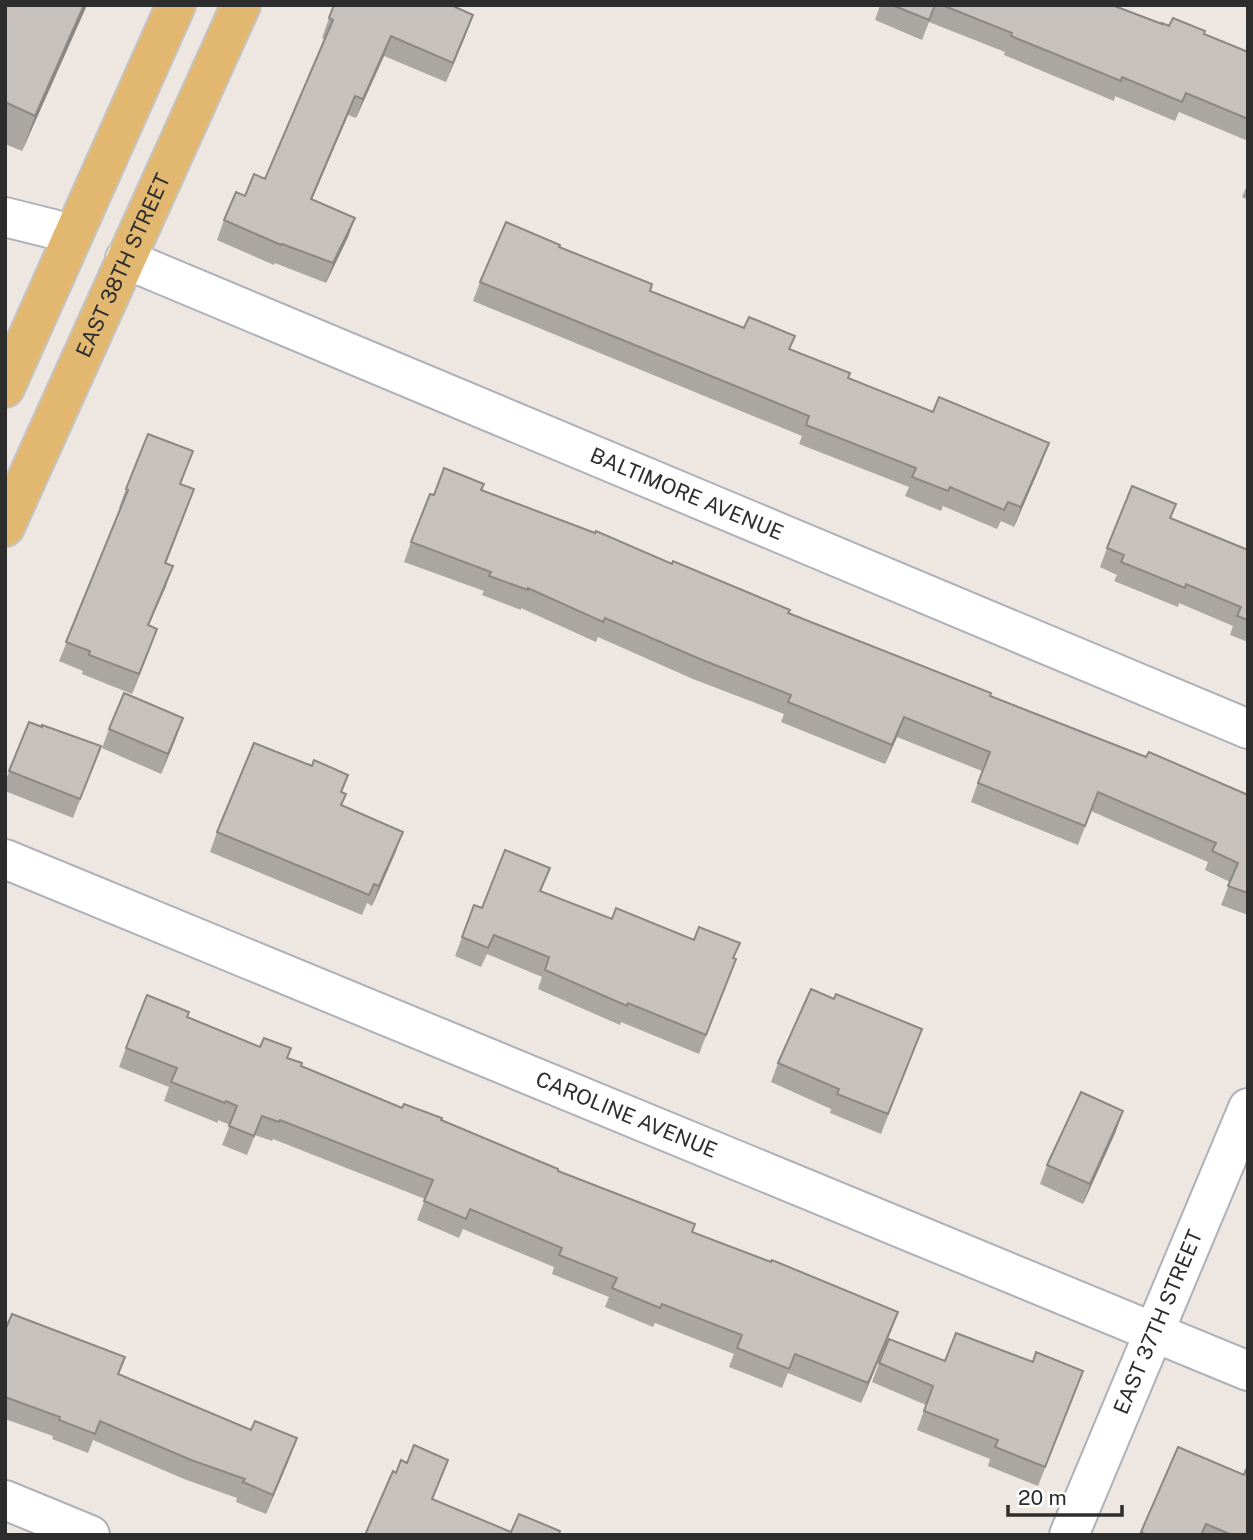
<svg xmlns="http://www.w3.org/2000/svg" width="1253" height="1540" font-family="'Public Sans',sans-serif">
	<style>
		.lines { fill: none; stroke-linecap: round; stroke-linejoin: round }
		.street-casing { stroke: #aeb1b7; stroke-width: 42 }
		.primary-casing { stroke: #c4c4c4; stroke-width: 42 }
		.street { stroke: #fff; stroke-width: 38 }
		.primary { stroke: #e2b871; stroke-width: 38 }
		.wall { fill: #aaa6a2 }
		.shaded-wall { fill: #8b8784 }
		.building { fill: #c6c1bc; stroke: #8b8784; stroke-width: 2 }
		.labels { text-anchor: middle; stroke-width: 5; stroke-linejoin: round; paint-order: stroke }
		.street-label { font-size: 21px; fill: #2d2d2d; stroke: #fff }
	</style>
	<rect width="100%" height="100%" fill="#ede6e1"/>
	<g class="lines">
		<!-- street casing -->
		<g class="street-casing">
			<g id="street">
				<path d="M5,217L53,229L71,238"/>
				<path id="s1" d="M125,259L1248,729"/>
				<path id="s2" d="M5,859L1248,1371"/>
				<path d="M5,1500L90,1535"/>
				<path id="s3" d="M1069,1535L1248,1108"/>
			</g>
		</g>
		<!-- primary casing -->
		<g class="primary-casing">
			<g id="primary">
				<path d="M5,388L176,5"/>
				<path id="s4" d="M5,527L241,5"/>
			</g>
		</g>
		<!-- street -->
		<use href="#street" class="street"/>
		<!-- primary -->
		<use href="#primary" class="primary"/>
	</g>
	<!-- wall -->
	<path class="wall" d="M5,5H87L22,151L5,144Z
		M880,5H1112L1162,24L1204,34L1248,52V141L1179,112L1175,121L1115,96L1114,101L1004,55L1005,52L929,22L922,40L875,20Z
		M329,18L466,34L446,82L384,56L356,118L348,115L312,199L355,218L348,237L326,283L275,263L274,265L217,240L224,220L245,196L265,179L325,39L322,38Z
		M1248,183V200L1242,197Z
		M559,247L650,291L744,328L795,336L790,349L848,378L1042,462L1014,527L1001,521L997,529L943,506L941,511L905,496L909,487L799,444L802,436L473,301L480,282Z
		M181,484L187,509L166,564V586L148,626L157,629L132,694L82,674L83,671L59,661L121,509L119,508L126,489Z
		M481,490L672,564L990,696L1146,757L1248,795V915L1221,905L1230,882L1205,870L1208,862L1091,811L1078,845L971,802L982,771L897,737L885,764L781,722L784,714L693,679L598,637L596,642L521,608V610L482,595L484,591L404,562L411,542L434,495Z
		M1171,518L1248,550V642L1230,635L1233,626L1179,603L1178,607L1114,581L1117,575L1100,567L1107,548Z
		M29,722L101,746L73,818L5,791V782Z
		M109,729L176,738L161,774L102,748Z
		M312,766L348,775L342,792L341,805L396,851L372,906L367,903L362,915L210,852L217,832Z
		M541,892L612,919L736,959L699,1054L621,1022L620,1025L538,989L542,977L487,954L481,967L455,956L474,905L482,908Z
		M834,999L922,1029L881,1134L830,1113L831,1109L771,1082L778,1063Z
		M187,1017L287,1058L301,1066L402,1108L441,1120L558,1171L692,1232L891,1331L861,1403L788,1373L782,1388L729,1367L734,1354L655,1323L653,1327L605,1307L609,1297L552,1274L554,1267L463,1229L459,1238L417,1220L425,1199L273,1139L272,1141L255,1135L247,1155L222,1145L230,1125L218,1120V1123L164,1101L169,1087L119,1067L126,1048Z
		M1116,1131L1083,1204L1040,1184L1047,1165Z
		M5,1330L119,1374L290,1457L266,1514L236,1502L237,1498L184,1479L93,1440L88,1453L52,1439L53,1436L5,1419Z
		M945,1361L1033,1362L1083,1371L1038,1486L988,1466L990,1459L917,1430L926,1405L872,1382L879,1363Z
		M1178,1447L1244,1475L1248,1535H1140Z"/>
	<!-- shaded-wall -->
	<path class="shaded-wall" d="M84,5H87L22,151L35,116Z
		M473,15L466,34L446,82L453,63Z
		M391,36L384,56L356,118L363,99Z
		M355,96L348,115L304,218L311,199Z
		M355,218L348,237L326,283L333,263Z
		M1049,443L1042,462L1014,527L1021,507Z
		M173,566L166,586L140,645L148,625Z
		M157,629L150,649L132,694L139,674Z
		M904,717L897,737L885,764L892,745Z
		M183,718L176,738L161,774L168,754Z
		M403,832L396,851L372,906L379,886Z
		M1123,1111L1116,1131L1083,1204L1090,1184Z
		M898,1312L891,1331L861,1403L868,1383Z
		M297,1438L290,1457L266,1514L273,1495Z"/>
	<!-- building -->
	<path class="building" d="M5,5H84L35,116L5,102Z
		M334,5H451L473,15L453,63L391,36L363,99L355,96L311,199L355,218L333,263L282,244L281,245L224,220L236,192L245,196L254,174L265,179L333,20L329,18Z
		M892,5H935L929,20Z
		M942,5H1112L1162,24V23L1169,26L1173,18L1205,31L1204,34L1248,52V119L1186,93L1182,102L1122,77L1121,81L1011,36L1012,33Z
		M506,222L560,245L559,247L652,284L650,291L744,328L749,317L795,336L789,349L850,373L848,378L933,412L939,397L1049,443L1021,507L1008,502L1004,510L950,487L948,491L912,477L916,468L806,425L809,416L480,282Z
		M148,434L193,451L180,484L194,489L165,563L173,566L148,625L157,629L139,674L89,655L90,651L66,642L128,490L126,489Z
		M444,468L484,484L481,490L595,533L596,531L672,564L673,561L790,610L788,613L991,693L990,696L1146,757L1149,752L1248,795V893L1228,886L1238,863L1212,851L1216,843L1098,792L1085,826L978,783L990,752L904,717L892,745L788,702L791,695L700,659L605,618L603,622L528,588V590L489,576L491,572L411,542L430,494L434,495Z
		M1132,486L1176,504L1170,518L1248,550V620L1237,616L1241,607L1186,584L1185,588L1121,562L1124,555L1107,548Z
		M124,693L183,718L168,754L109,729Z
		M29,722L42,727V725L101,746L80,799L9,771Z
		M254,743L312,766L314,760L348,775L341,792L346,794L341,805L403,832L379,886L374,884L369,895L217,832Z
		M505,850L550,868L540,891L612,919L616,908L694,940L699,927L740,943L733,958L736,959L706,1035L628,1003L627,1006L545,970L549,957L494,935L488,948L462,937L474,905L482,908Z
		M811,989L834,999L836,994L922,1029L888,1114L837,1094L839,1089L778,1063Z
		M147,995L189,1012L187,1017L260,1047L264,1038L291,1048L287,1058L302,1063L301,1066L402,1108L404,1104L442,1118L441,1120L558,1169V1171L695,1224L692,1232L771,1262L772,1260L898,1312L868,1383L795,1354L789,1369L737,1348L742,1335L662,1304L660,1308L612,1288L617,1278L559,1255L562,1248L470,1209L466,1219L424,1201L433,1180L280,1120L279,1122L262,1116L254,1136L229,1126L237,1106L226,1101L225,1103L171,1082L177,1068L126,1048Z
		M1081,1092L1123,1111L1090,1184L1047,1165Z
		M12,1314L125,1357L118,1374L251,1430L255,1421L297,1438L273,1495L243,1482L245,1479L191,1460L100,1421L95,1434L59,1420L60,1417L5,1397V1330Z
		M956,1333L1033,1362L1036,1352L1083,1371L1045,1467L995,1447L998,1440L924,1411L933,1386L879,1363L889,1339L945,1361Z
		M414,1445L448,1460L432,1499L511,1532L519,1514L560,1531L559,1535H365L393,1471L396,1473L401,1460L407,1463Z
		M1178,1447L1244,1475L1246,1470L1248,1471V1535H1232L1206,1524L1201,1535H1147L1141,1532Z"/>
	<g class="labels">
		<!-- street labels -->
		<g class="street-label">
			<text dy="7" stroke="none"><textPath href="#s4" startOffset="287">EAST 38TH STREET</textPath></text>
			<text dy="7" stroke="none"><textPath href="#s1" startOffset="609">BALTIMORE AVENUE</textPath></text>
			<text dy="7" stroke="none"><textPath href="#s2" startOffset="672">CAROLINE AVENUE</textPath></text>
			<text dy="7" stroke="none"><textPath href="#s3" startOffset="231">EAST 37TH STREET</textPath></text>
		</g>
	</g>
	<!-- border -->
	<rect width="1253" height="1540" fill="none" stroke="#2d2d2d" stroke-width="14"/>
	<!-- scale -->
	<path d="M1008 1505v10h114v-10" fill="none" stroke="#2d2d2d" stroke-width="3.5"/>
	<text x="1018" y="1505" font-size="21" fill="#2d2d2d" stroke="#ffffff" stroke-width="5" paint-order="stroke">20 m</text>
</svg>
